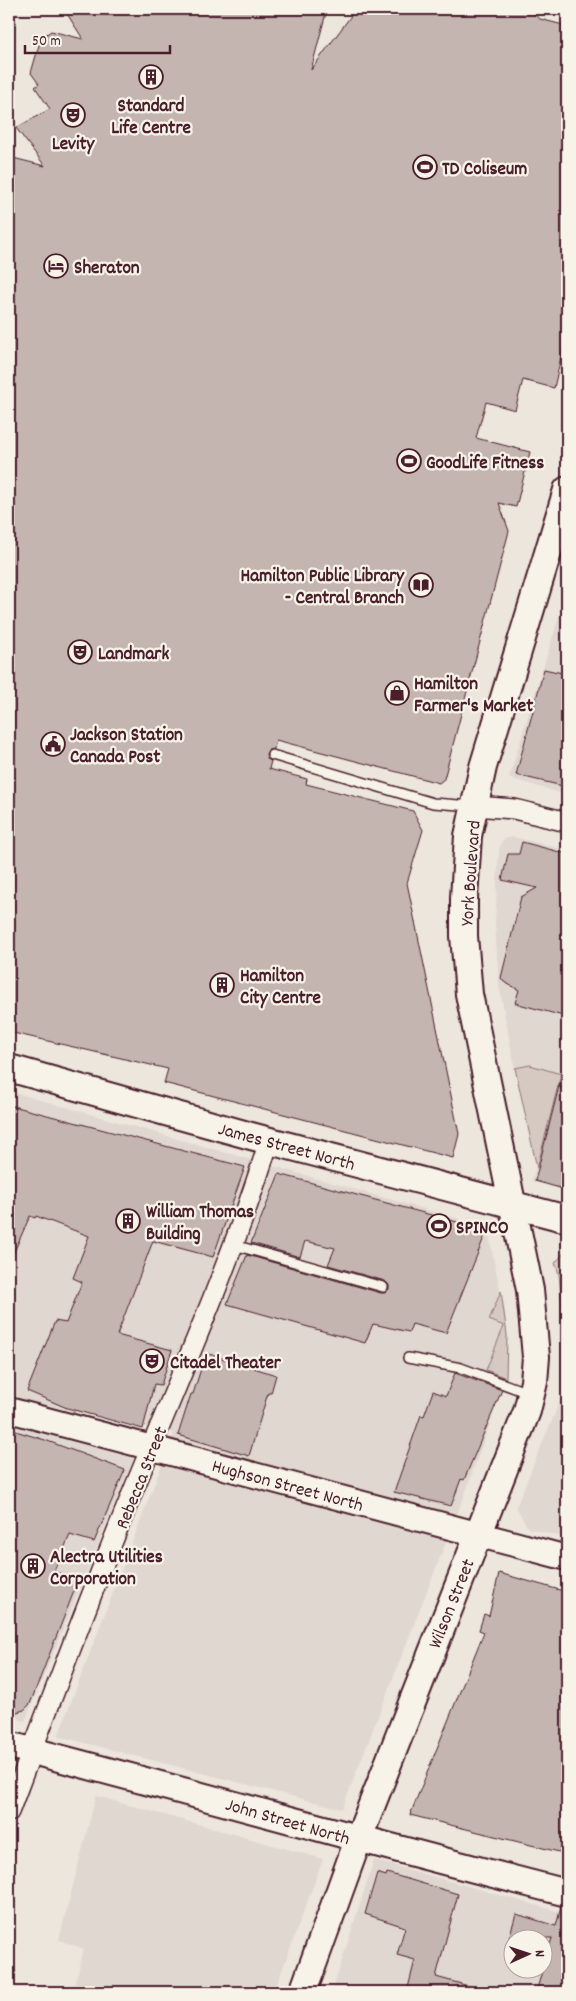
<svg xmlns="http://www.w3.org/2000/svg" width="576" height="2001" font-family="Dekko,sans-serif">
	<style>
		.built { fill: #e0d7d0; fill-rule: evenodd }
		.green { fill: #d5c9c2; stroke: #907476 }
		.building { fill: #c4b5b0; stroke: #4a1f2b }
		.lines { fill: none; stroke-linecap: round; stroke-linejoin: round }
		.service-casing { stroke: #4a1f2b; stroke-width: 12 }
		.minor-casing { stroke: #4a1f2b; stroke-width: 22 }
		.tertiary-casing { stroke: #4a1f2b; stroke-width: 28 }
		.secondary-casing { stroke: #4a1f2b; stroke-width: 30 }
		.service { stroke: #f7f3e8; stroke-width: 9 }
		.minor { stroke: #f7f3e8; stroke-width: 19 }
		.tertiary { stroke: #f7f3e8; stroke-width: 24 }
		.secondary { stroke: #f7f3e8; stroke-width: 26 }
		.labels { text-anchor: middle; stroke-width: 4.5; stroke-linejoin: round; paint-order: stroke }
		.poi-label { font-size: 19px; font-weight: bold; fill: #4a1f2b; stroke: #f7f3e8; text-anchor: start }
		.street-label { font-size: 19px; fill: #4a1f2b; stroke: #f7f3e8 }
	</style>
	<rect width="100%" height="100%" fill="#ece6dd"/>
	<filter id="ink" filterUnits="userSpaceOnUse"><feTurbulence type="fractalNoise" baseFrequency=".02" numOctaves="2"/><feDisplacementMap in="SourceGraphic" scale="10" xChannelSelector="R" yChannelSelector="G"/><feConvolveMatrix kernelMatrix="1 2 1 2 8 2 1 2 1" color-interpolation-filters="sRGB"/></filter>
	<g filter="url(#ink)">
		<!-- built -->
		<path class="built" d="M567,591V795L509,778Z
			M513,837L567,850V1191L532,1181L561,1074L530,1065L515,1068L499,985L495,923L499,850L502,841L507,838Z
			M9,1091L487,1227L505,1314L507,1335L506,1378L464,1496L342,1809L58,1736L174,1433L13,1398L9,1409Z
			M567,1384V1538L528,1528L516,1507Z
			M9,1425L134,1458L25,1721L9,1717Z
			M96,1796L323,1859L274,1992H73L84,1949L59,1940Z
			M374,1860L567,1914V1992H332ZM514,1938H544V1968H514Z"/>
		<!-- green -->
		<path class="green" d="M530,1065L561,1074L537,1168L515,1068Z
			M564,1253H567V1350H566L559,1274L555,1263Z
			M501,1291L507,1335L506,1378L486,1370L504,1326L489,1320Z"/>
		<!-- building -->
		<path class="building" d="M64,9H327L311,70L356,9H520L531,12L540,19L567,26V330L554,388L523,380L515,410L486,402L476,438L530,452L516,507L499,503L509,531L444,779L439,783L276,740L274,749L268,750L266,754L267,759L271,761L269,769L307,779L306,784L413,811L423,830L407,883L459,1134L453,1158L164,1083L168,1069L9,1032V157L45,166L16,128L50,109L35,87L39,84L31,73L41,38L51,31L83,39Z
			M544,669L567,674V787L516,775Z
			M522,842L567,854V1017L515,1003L519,990L504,982L501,978L521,897L537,888L502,880L508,854H519Z
			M559,1086L562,1090L567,1091V1190L535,1181Z
			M9,1105L245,1167L213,1257L153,1241L117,1335L172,1350L161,1385L154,1384L143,1429L67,1408L27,1391L55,1321L66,1323L82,1282L73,1278L89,1236L36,1216L35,1218L30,1216L9,1263Z
			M279,1174L487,1230L446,1333L412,1324L409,1332L373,1324L365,1343L227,1304L247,1255L381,1293H385L389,1289V1285L385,1281L328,1265L335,1248L305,1241L300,1257L251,1243Z
			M206,1353L276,1375L271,1393H268L249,1456L178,1435L191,1394H193Z
			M455,1373L502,1390L464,1480L461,1479L451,1506L394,1492L421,1415L424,1416L433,1391L446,1396Z
			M9,1429L45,1440L125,1470L94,1542L70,1535L54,1571L78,1581L30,1704L24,1710L17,1712L9,1711Z
			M499,1573L567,1592V1854L410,1815L484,1632L479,1630L484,1614L489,1616Z
			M377,1873L386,1876L387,1873L458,1894L436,1977L476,1988L475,1992H407L415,1960L397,1955L405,1927L365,1914Z
			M561,1907L567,1908V1992H536L552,1938H509L516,1914L556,1926Z"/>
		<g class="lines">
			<!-- service casing -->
			<g class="service-casing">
				<path id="service" d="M272,755L433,803L472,806
					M565,1084L567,1085
					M234,1245L383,1287
					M408,1358L461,1368L528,1393"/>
			</g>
			<!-- minor casing -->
			<g class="minor-casing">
				<path id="minor" d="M475,806L514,809L567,822
					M9,1812C53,1695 97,1577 145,1462C189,1356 235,1251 269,1141"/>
			</g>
			<!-- tertiary casing -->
			<g class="tertiary-casing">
				<path id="tertiary" d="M9,1410L567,1558"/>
			</g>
			<!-- secondary casing -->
			<g class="secondary-casing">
				<path id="secondary" d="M9,1068L251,1136L567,1219
					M9,1745C195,1793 381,1846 567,1893
					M303,1992L358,1840L527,1411L534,1382L536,1357L530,1290L469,994L464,936V898L468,836L483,767L567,490"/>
			</g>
			<!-- service -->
			<use href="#service" class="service"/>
			<!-- minor -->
			<use href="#minor" class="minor"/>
			<!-- tertiary -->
			<use href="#tertiary" class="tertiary"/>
			<!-- secondary -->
			<use href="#secondary" class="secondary"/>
		</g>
	</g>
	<!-- icons -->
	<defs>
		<g id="building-ring" transform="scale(1.25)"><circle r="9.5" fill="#f7f3e8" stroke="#4a1f2b" stroke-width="1.5"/><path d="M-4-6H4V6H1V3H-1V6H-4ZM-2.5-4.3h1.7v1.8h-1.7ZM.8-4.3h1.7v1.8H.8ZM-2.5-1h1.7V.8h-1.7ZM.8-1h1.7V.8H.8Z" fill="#4a1f2b"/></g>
		<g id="theatre-ring" transform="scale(1.25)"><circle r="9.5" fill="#f7f3e8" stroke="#4a1f2b" stroke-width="1.5"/><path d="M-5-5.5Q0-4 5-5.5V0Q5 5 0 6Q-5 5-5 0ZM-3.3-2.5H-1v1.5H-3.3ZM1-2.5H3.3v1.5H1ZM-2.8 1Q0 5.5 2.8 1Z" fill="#4a1f2b"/></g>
		<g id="stadium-ring" transform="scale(1.25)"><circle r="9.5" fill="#f7f3e8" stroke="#4a1f2b" stroke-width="1.5"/><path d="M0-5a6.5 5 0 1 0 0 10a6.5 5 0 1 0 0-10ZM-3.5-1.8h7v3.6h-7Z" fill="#4a1f2b"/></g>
		<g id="hotel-ring" transform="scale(1.25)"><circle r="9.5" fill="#f7f3e8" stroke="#4a1f2b" stroke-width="1.5"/><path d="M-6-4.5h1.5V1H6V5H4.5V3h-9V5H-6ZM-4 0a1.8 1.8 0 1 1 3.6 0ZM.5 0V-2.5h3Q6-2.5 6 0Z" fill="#4a1f2b"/></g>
		<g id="library-ring" transform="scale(1.25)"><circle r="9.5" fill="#f7f3e8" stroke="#4a1f2b" stroke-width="1.5"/><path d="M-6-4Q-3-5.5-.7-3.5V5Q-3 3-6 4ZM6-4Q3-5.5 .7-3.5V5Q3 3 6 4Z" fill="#4a1f2b"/></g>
		<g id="shop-ring" transform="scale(1.25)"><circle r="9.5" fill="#f7f3e8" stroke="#4a1f2b" stroke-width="1.5"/><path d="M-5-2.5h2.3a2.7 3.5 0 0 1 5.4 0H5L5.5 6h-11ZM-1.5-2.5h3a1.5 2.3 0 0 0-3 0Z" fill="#4a1f2b"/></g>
		<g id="civic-ring" transform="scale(1.25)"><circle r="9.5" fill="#f7f3e8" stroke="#4a1f2b" stroke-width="1.5"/><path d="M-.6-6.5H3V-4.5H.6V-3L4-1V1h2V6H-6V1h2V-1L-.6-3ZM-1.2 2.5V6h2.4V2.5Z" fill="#4a1f2b"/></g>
	</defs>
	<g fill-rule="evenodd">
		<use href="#building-ring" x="151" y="77"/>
		<use href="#theatre-ring" x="73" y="115"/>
		<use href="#stadium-ring" x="425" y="167"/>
		<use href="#hotel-ring" x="56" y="266"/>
		<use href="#stadium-ring" x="409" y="461"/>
		<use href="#library-ring" x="421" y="585"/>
		<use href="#theatre-ring" x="80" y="652"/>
		<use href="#shop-ring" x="397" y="693"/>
		<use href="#civic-ring" x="53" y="744"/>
		<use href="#building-ring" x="222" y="985"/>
		<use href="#building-ring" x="128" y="1221"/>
		<use href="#stadium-ring" x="439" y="1226"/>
		<use href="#theatre-ring" x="152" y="1361"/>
		<use href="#building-ring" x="33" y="1566"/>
	</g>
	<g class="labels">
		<!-- poi labels -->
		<g class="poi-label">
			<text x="151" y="111" text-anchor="middle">Standard<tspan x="151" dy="22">Life Centre</tspan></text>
			<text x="73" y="149" text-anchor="middle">Levity</text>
			<text x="442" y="174">TD Coliseum</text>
			<text x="74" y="273">Sheraton</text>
			<text x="426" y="468">GoodLife Fitness</text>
			<text x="404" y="581" text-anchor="end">Hamilton Public Library<tspan x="404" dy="22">- Central Branch</tspan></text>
			<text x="98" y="659">Landmark</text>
			<text x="414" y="689">Hamilton<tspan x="414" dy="22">Farmer's Market</tspan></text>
			<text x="70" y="740">Jackson Station<tspan x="70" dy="22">Canada Post</tspan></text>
			<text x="240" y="981">Hamilton<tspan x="240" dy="22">City Centre</tspan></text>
			<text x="146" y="1217">William Thomas<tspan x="146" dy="22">Building</tspan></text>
			<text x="456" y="1233">SPINCO</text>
			<text x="170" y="1368">Citadel Theater</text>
			<text x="50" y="1562">Alectra Utilities<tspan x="50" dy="22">Corporation</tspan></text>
		</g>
		<!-- street labels -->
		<g class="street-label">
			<text transform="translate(469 873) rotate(-86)" y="7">York Boulevard</text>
			<text transform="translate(287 1145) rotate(15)" y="7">James Street North</text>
			<text transform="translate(140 1477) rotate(-68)" y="7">Rebecca Street</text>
			<text transform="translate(288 1484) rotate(15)" y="7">Hughson Street North</text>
			<text transform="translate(450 1603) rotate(-68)" y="7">Wilson Street</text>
			<text transform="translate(288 1820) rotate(16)" y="7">John Street North</text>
		</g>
	</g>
	<!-- margin -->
	<rect width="576" height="2001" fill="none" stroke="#f7f3e8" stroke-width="30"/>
	<rect x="15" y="15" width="546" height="1971" fill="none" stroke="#4a1f2b" stroke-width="2" filter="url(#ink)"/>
	<!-- north arrow -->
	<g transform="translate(528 1954) rotate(87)"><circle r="24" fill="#f7f3e8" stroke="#b29e9c"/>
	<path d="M0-4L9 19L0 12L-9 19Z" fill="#4a1f2b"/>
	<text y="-8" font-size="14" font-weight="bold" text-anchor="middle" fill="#4a1f2b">N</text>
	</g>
	<!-- scale -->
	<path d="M25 45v8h145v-8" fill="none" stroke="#4a1f2b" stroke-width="2.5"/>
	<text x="32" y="45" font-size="15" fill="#4a1f2b" stroke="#f7f3e8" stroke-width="4" paint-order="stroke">50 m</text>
</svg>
